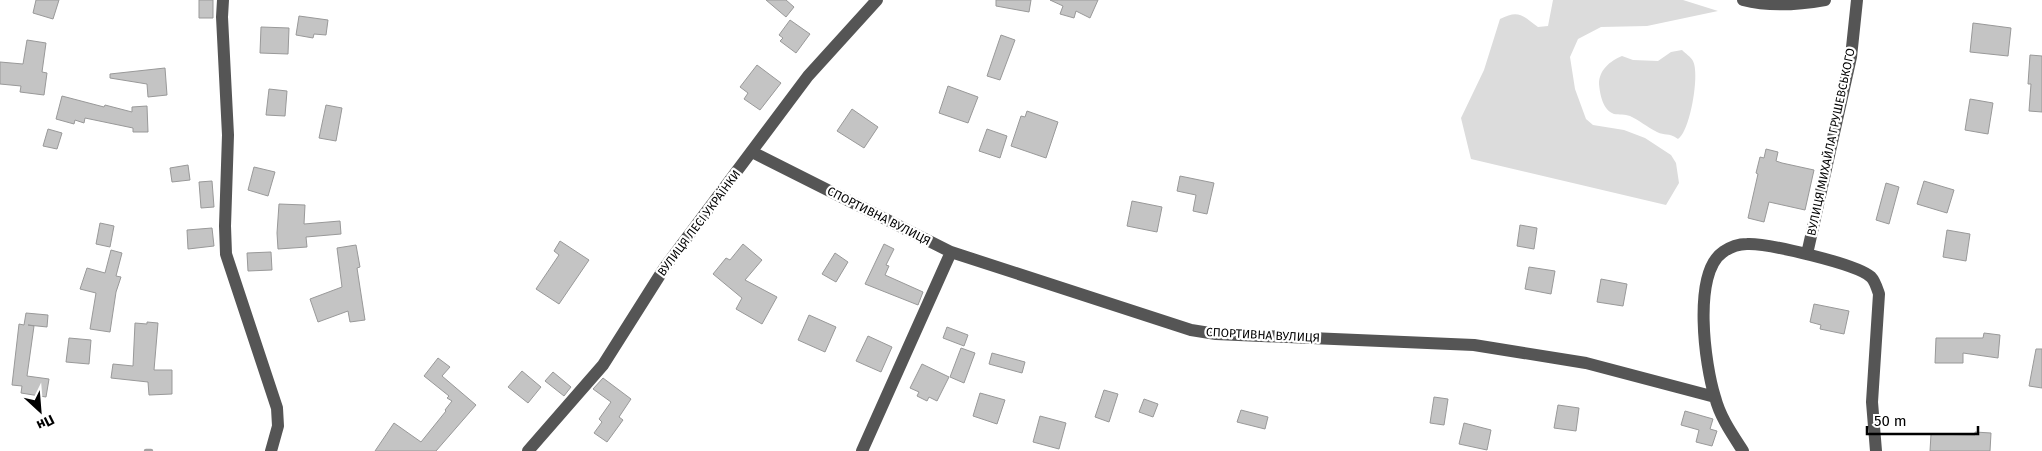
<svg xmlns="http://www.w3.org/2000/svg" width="2042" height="451" font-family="'Fira Sans',sans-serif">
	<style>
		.green { fill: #dcdcdc }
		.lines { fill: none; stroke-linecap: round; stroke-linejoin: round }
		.stream { stroke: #a3a3a3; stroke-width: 4.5 }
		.building { fill: #c4c4c4; stroke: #999 }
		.minor { stroke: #555; stroke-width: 12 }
		.labels { text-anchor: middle; stroke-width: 4.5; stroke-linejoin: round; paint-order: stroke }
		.street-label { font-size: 12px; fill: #000; stroke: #fff }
	</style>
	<rect width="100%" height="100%" fill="#fff"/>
	<!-- green -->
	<path class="green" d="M1553,0H1683L1718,11L1647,26L1601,27L1578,39L1570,57L1575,89L1586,119L1593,125L1624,130L1645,138L1671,155L1676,163L1679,183L1666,205L1471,159L1461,118L1484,70L1500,19C1519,9 1523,16 1538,27L1548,26Z
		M1682,50C1685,53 1691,57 1693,61C1700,74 1690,132 1678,139C1668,132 1665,136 1657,132C1647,127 1639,120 1630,116C1625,114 1619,115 1614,114C1603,110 1600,95 1599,84C1599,70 1610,61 1622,56L1633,60L1658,61L1671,52Z"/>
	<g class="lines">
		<!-- stream -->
		<path class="stream" d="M146,451H151"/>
	</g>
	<!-- building -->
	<path class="building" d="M36,0H59L53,19L33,13Z
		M199,0H213V18H199Z
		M766,0H786L794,7L786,17Z
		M996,0H1031L1029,12L996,6Z
		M1050,0H1098L1090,18L1076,11L1074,18L1060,14L1063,6Z
		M299,16L328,20L326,35L314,34L313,38L296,35Z
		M790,20L810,34L796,53L780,41L783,38L779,35Z
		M1973,23L2011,28L2008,56L1970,52Z
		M261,27L289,28L288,54L260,53Z
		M1001,35L1015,40L1000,80L987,76Z
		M27,40L46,43L42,72L47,73L44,95L20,92L21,86L0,84V62L23,64Z
		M2030,55L2042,56V112L2029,111L2031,84H2028Z
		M757,65L781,83L760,110L744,99L748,93L740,87Z
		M165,68L167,95L148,97L147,84L110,78V74Z
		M948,86L978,97L968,123L939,113Z
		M269,89L287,91L285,116L266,115Z
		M62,96L104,107L105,105L132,112V107L147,106L148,132H133V128L85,118L84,123L75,120L74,124L56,119Z
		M1970,99L1993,103L1988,134L1965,130Z
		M326,105L342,108L336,141L319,138Z
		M852,109L878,127L864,148L837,131Z
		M1027,111L1058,122L1046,158L1011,146L1021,116L1025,117Z
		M48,129L62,133L57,149L43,146Z
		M987,129L1007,136L1000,158L979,151Z
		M1766,149L1778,152L1776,161L1782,163L1814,170L1805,210L1769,202L1764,222L1748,218L1758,174L1756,173L1760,157L1764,158Z
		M188,165L190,180L172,182L170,168Z
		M254,167L275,172L268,196L248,190Z
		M1180,176L1214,183L1207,214L1193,211L1196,195L1177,191Z
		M212,181L214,207L201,208L199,182Z
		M1924,181L1954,190L1947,213L1917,204Z
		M1886,183L1899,187L1889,224L1876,220Z
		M1132,201L1162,207L1157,232L1127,226Z
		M279,204L305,205L304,224L340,221L341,234L306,237L307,247L278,249L277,233Z
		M100,223L114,226L110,247L96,244Z
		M1520,225L1537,228L1534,249L1517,246Z
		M212,228L214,246L188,249L187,230Z
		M1947,230L1970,234L1966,261L1943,257Z
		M560,241L589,260L559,304L536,289L559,255L554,251Z
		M743,244L762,260L745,280L777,297L762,324L736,309L742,298L713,274L726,258L730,260Z
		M884,244L894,249L886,265L889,266L885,275L923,292L918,305L865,284Z
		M356,245L360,267L357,268L365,320L350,322L348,311L318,322L310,299L342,287L337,248Z
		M111,250L122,253L116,276L121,277L116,292L110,332L90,329L96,293L80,289L87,268L105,273Z
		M271,252L272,270L248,271L247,253Z
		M835,253L848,262L836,282L822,274Z
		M1529,267L1555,271L1551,294L1525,289Z
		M1601,279L1627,284L1623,306L1597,302Z
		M1814,304L1849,311L1844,334L1820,329L1821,325L1810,322Z
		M26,313L48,315L47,327L28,325L34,326L27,376L49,379L46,397L21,393L22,386L12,385L19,324L24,325Z
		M809,315L836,327L825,352L798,340Z
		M147,322L158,323L154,370H172V394L149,395L148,382L111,378L113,364L133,366L135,323L147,324Z
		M947,327L968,335L964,346L943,338Z
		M1984,333L2000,335L1998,358L1963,353V363H1935L1936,338H1983Z
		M868,336L892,347L881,372L856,361Z
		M69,338L91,340L89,364L66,362Z
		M961,348L975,353L964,383L950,377Z
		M2036,349H2042V388L2029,386Z
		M992,353L1025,362L1022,373L989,364Z
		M438,358L450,367L442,376L476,405L436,451H375L394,423L421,442L446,411L445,410L452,401L447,398L449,396L424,376Z
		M922,364L949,377L937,401L929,397L927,401L917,396L919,392L910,388Z
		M522,371L541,387L528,403L508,387Z
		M553,372L571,387L564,396L545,381Z
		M603,378L631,399L619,417L623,420L607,442L594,433L602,422L599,419L611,402L593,389Z
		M1104,390L1118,394L1109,422L1095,417Z
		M980,393L1005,400L997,424L973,416Z
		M1434,397L1448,399L1444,425L1430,423Z
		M1144,399L1158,404L1153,417L1139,412Z
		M1558,405L1579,408L1576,431L1554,428Z
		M1241,410L1268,417L1265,429L1237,422Z
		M1685,411L1713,419L1710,429L1717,431L1712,446L1696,442L1699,430L1681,425Z
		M1040,416L1066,423L1059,449L1033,442Z
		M1464,423L1491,430L1487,450L1459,444Z
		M1975,432L1991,433L1990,451H1930L1931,434L1975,435Z"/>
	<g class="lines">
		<!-- minor -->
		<path class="minor" d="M223,0L222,17L228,135L225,226L226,254L277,408L278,426L271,451
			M1743,0C1770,7 1797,5 1825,0
			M752,152L951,252L1191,330L1216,334L1474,345L1586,363L1715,397
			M1807,254L1851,57L1857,0
			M528,451L603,365L665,267L808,76L877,0
			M862,451L951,252
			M1743,451C1732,434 1720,417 1715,397C1705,366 1692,273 1723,252C1730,247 1739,244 1747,244C1767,243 1857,264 1871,277C1875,281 1877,288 1879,294L1872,402L1876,451"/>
	</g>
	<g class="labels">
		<!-- street labels -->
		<g class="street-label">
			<text transform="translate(1831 142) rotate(-78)" y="4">ВУЛИЦЯ МИХАЙЛА ГРУШЕВСЬКОГО</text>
			<text transform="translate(879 216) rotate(27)" y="4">СПОРТИВНА ВУЛИЦЯ</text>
			<text transform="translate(699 223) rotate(-53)" y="4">ВУЛИЦЯ ЛЕСІ УКРАЇНКИ</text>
			<text transform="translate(1263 335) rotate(3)" y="4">СПОРТИВНА ВУЛИЦЯ</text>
		</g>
	</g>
	<!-- north arrow -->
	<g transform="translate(40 411) rotate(154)" stroke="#ffffff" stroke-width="4" paint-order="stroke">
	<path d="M0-4L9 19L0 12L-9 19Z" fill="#000000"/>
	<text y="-8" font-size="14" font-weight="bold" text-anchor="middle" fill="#000000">Пн</text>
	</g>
	<!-- scale -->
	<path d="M1867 426v8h111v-8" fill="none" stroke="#000000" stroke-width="2.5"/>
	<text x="1874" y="426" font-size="15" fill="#000000" stroke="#ffffff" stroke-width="4" paint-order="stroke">50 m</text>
</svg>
